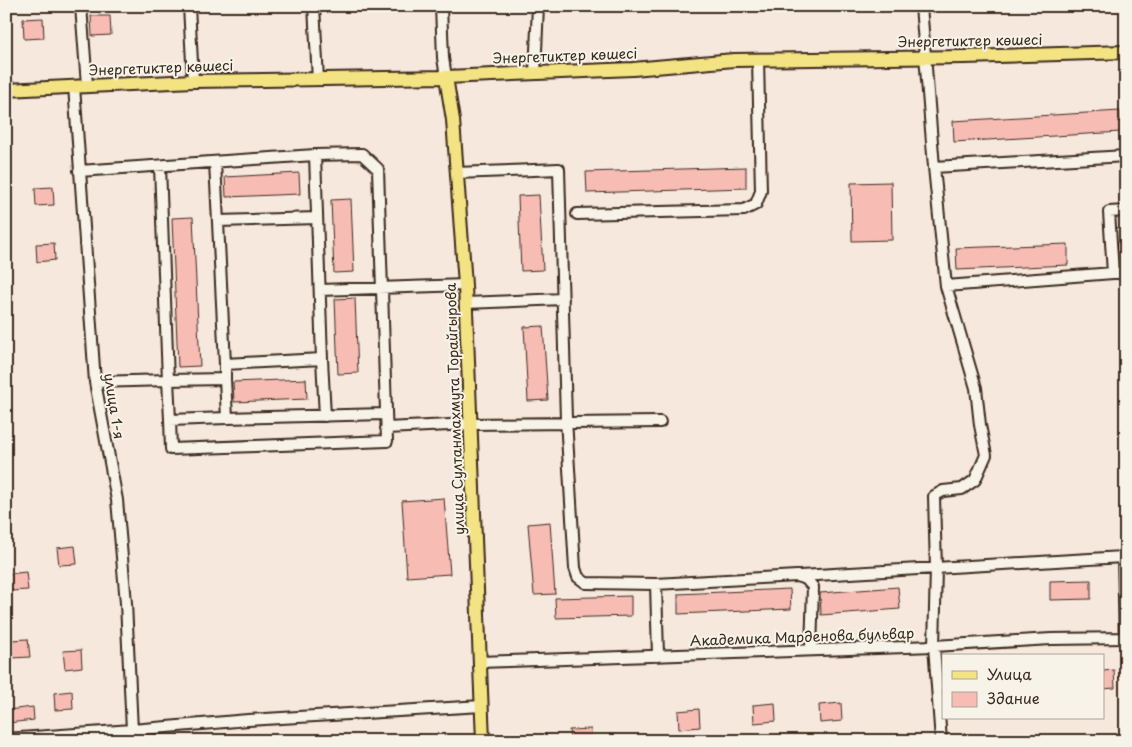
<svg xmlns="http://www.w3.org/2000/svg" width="1132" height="747" font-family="'Playpen Sans',sans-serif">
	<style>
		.building { fill: #f7bcb4; stroke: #3b2a1e }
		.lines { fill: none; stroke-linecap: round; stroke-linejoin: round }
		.minor-casing { stroke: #3b2a1e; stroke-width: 14 }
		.major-casing { stroke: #3b2a1e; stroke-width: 16 }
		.minor { stroke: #f7f3e8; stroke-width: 10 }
		.major { stroke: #f4e382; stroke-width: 12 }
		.labels { text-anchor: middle; stroke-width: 4; stroke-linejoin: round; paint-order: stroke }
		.street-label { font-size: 14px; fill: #3b2a1e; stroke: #f7f3e8 }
	</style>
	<rect width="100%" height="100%" fill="#f7e8de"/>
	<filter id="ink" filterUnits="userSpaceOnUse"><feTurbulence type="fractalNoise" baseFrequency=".02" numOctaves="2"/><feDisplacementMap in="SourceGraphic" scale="10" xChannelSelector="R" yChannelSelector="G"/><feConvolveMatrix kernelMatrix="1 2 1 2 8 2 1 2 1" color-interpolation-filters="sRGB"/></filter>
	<g filter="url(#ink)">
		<!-- building -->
		<path class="building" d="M91,16H110L111,35L92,36Z
			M43,18L44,38L24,39L23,19Z
			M1120,111L1121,132L954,142L953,121Z
			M746,167V188L587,193L586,172Z
			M299,173L300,194L226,197L225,177Z
			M891,182L892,240L852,241L851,183Z
			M53,187L54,205L36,206L35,188Z
			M539,195L543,270L521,271L518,196Z
			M351,199L354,272L334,273L331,200Z
			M193,217L200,366L178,367L172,218Z
			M54,243L55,260L37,262L36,244Z
			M1068,244V265L957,270L956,248Z
			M355,298L358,373L338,374L335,299Z
			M543,326L548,400L528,401L524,327Z
			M306,379L307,399L234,402L233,382Z
			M444,498L450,574L407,577L402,501Z
			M550,522L555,594L534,595L528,524Z
			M75,546L77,564L59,565L57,548Z
			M26,572L28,590L10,591L8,574Z
			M1091,580V599L1050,600V581Z
			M898,587L900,609L821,615L820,593Z
			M790,589L791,609L678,614V594Z
			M631,596V616L556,618L555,598Z
			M28,639L30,657L12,658L11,640Z
			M81,650L82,667L65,669L63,651Z
			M1114,670L1115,688L1103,689V671Z
			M72,691L73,709L55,710L54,693Z
			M775,703L776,721L754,723L753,705Z
			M841,703L842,721L820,723L819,705Z
			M33,707L34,720L8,723L7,710Z
			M699,709L700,727L679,729L678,711Z
			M591,729L592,741H570L569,730Z"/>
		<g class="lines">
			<!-- minor casing -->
			<g class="minor-casing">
				<path id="minor" d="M81,6L87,85
					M189,6L193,81
					M314,6L318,80
					M441,6L443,58L446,77
					M921,6L934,167L1126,156
					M535,73L538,6
					M74,86L95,382L117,500L126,603L132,730L248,720L482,706
					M315,155L322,359
					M215,162L225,364L322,359L325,416
					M160,166L168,380L225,379V364
					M934,167L946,286L1113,273
					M79,171L315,155L362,154L378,169L387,441L171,449L170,420
					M456,173L559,169L566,419L575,568L578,577L586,583L656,584L797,576L806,579L813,587L811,650
					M1126,211L1109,212L1113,273H1126
					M577,214L744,210L756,204L761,191L758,60
					M218,221L317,218
					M320,290L465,285
					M466,303L563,299
					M225,379L227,418L385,414
					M95,382L168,380L170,420L227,418
					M386,428L471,424L660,422
					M800,576L1123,557
					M656,584L658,656
					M1125,638L1123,557H1126
					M479,662L934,646L1051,639L1126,638
					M6,739L132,730L134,741
					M941,741L934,646L936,569L934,496L943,491L962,489L975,480L986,455L980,425L976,388L946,286"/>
			</g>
			<!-- major casing -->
			<g class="major-casing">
				<path id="major" d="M446,77L453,120L465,285L483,741
					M6,90L193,81L446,77L633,69L734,60L965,57L1126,52"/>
			</g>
			<!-- minor -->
			<use href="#minor" class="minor"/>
			<!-- major -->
			<use href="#major" class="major"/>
		</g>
	</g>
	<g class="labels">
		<!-- street labels -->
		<g class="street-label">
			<text transform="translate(970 41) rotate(-1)" y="5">Энергетиктер көшесі</text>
			<text transform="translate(565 56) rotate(-2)" y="5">Энергетиктер көшесі</text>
			<text transform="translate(161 68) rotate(-2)" y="5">Энергетиктер көшесі</text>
			<text transform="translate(114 406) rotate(81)" y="5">улица 1-я</text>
			<text transform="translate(455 409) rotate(-92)" y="5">улица Султанмахмута Торайгырова</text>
			<text transform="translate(802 637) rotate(-2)" y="5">Академика Марденова бульвар</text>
		</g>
	</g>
	<!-- margin -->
	<rect width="1132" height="747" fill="none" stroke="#f7f3e8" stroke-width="25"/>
	<rect x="12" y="12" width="1107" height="722" fill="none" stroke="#3b2a1e" stroke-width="2" filter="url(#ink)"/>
	<!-- legend -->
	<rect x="942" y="654" width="162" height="65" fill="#f7f3e8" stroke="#aca397"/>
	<rect x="952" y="671" width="25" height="8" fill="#f4e382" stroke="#aca397"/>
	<text x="987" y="680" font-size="15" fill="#3b2a1e">Улица</text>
	<rect x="952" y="692" width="25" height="15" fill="#f7bcb4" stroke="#aca397"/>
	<text x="987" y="704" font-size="15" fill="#3b2a1e">Здание</text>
</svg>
